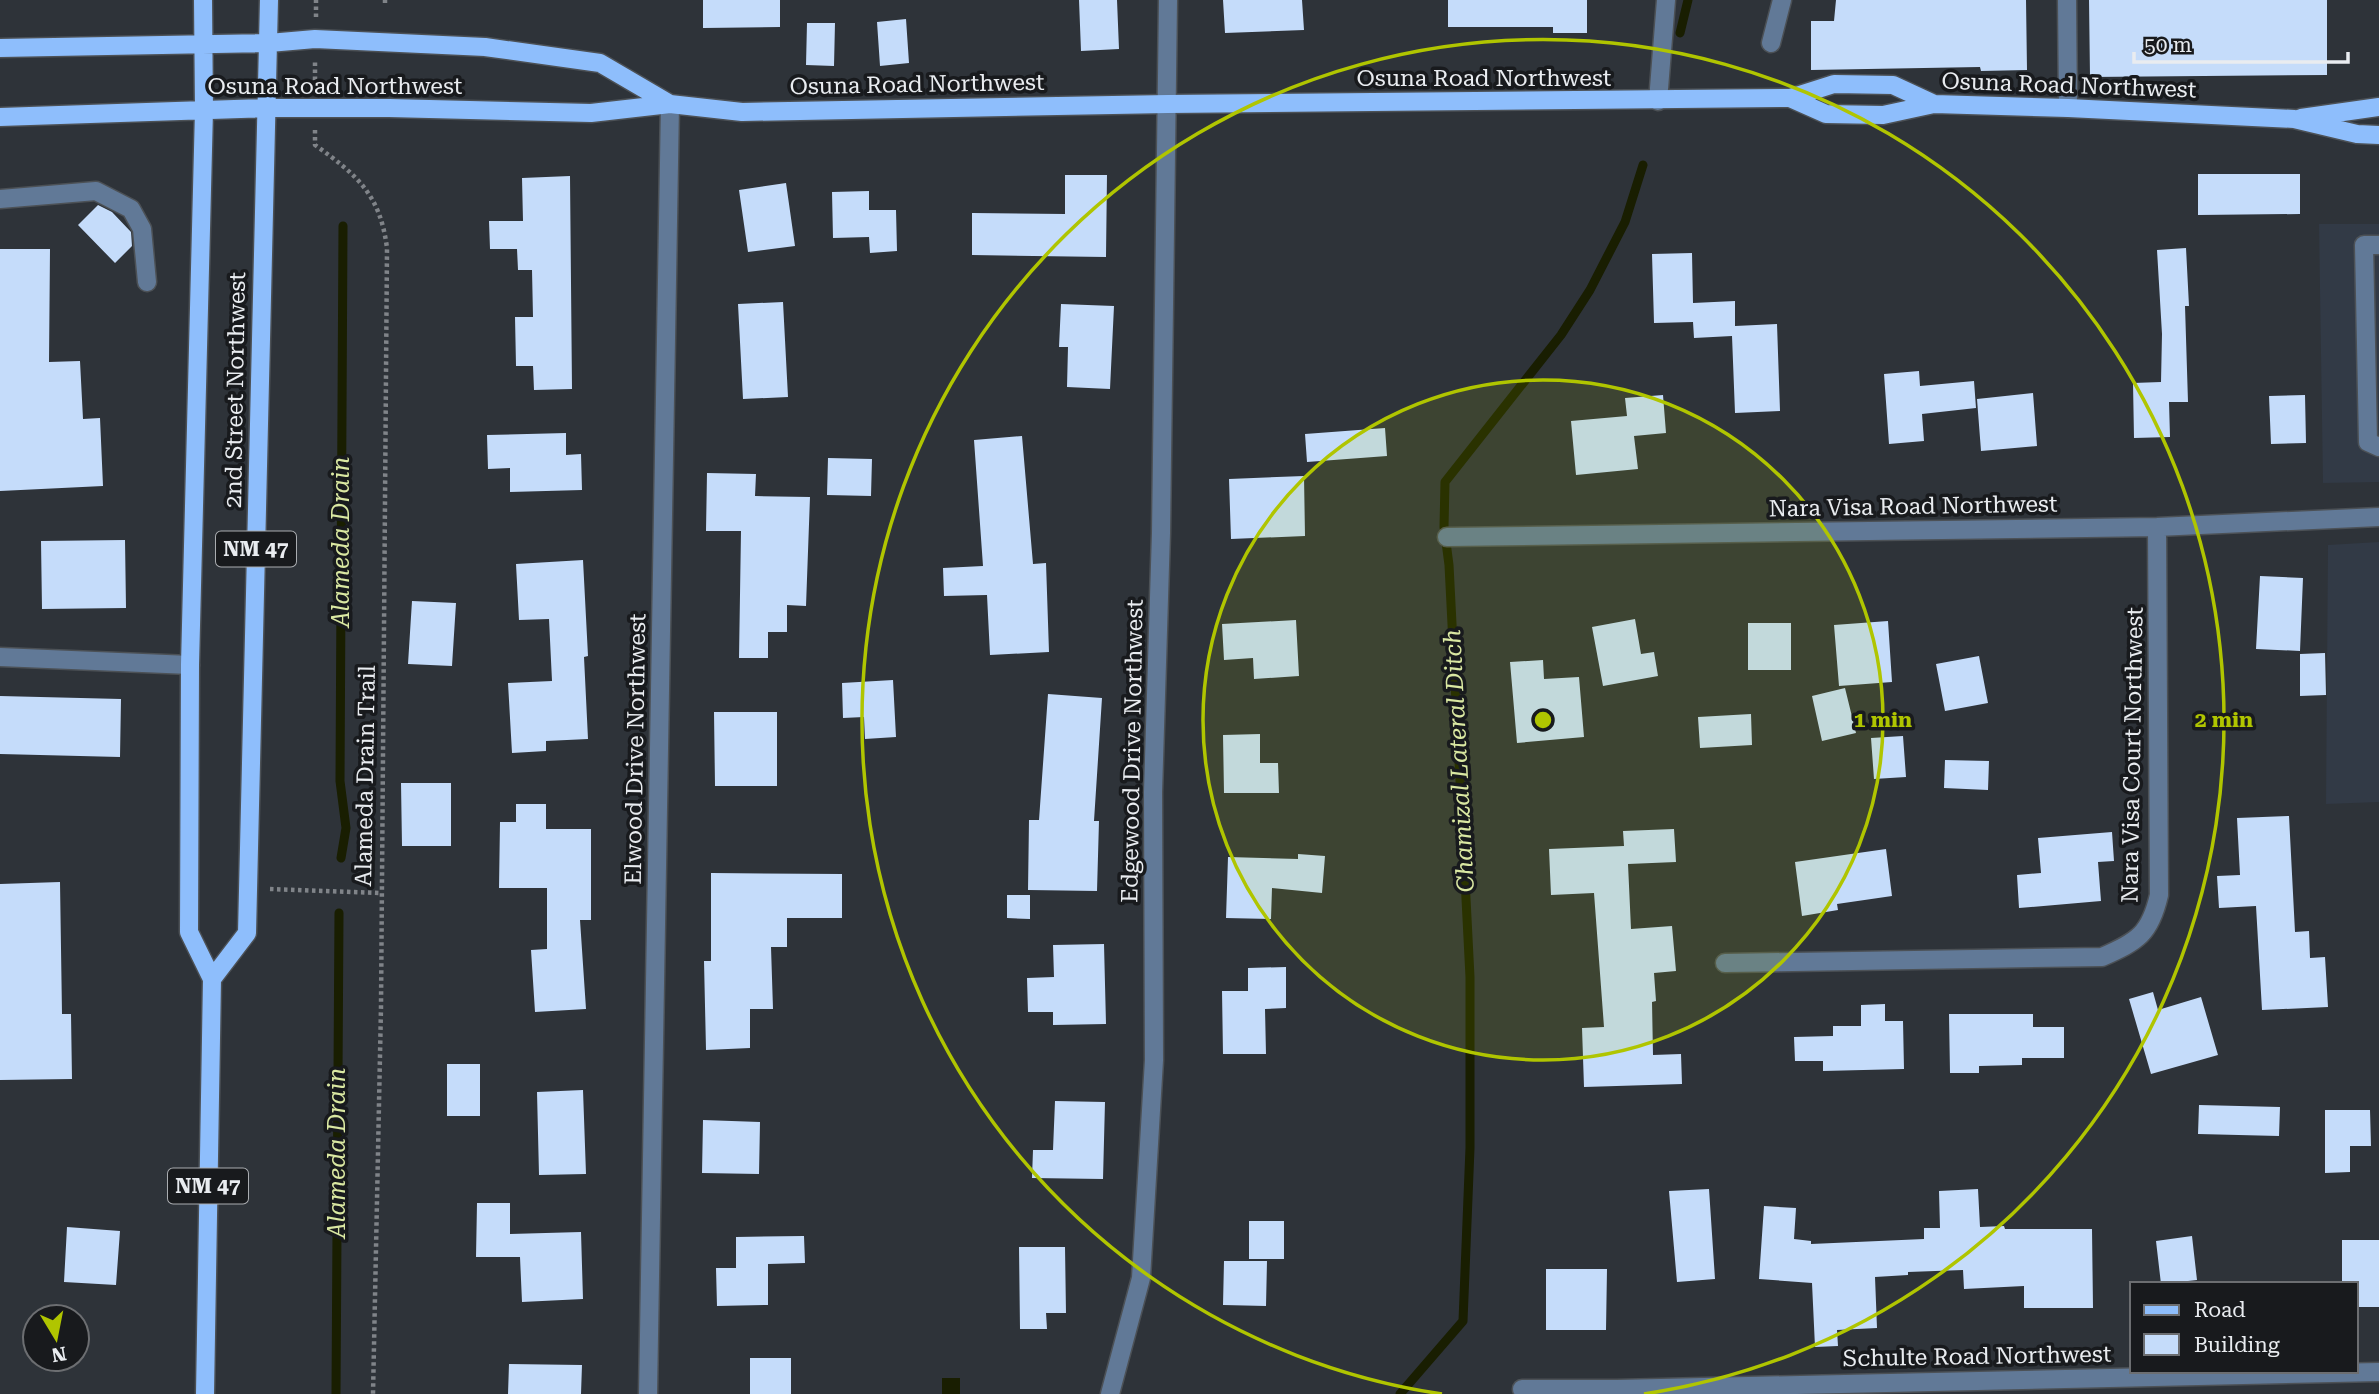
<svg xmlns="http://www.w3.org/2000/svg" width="2379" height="1394" font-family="'Roboto Serif',serif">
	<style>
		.built { fill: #323a46 }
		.water { fill: #191e01 }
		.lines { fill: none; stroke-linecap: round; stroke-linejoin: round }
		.stream { stroke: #191e01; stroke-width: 9 }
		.building { fill: #c5dcfa }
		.minor-casing { stroke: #4c5156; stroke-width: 21 }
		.major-casing { stroke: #4c5156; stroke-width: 21 }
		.path { stroke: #808489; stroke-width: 4.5; stroke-dasharray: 3.5 3.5; stroke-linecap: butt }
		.minor { stroke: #617997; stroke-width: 18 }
		.major { stroke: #8ebefc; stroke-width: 18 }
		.ring { fill: none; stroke: #b0c500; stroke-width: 3.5 }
		.labels { text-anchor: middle; stroke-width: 7; stroke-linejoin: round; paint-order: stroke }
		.shield { fill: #181a1d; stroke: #aaadb1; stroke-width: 2 }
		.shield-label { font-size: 21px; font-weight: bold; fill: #e9ecf0 }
		.street-label { font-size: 23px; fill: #e9ecf0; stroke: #181a1d }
		.water-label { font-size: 24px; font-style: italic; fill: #dae8a2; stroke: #181a1d }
		.centre { fill: #b0c500; stroke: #181a1d; stroke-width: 3.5 }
		.ring-label { font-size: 21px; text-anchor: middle; font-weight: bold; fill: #b0c500; stroke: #181a1d; stroke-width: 7; stroke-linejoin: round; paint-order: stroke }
	</style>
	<rect width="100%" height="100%" fill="#2e3339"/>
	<!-- built -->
	<path class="built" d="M2319,224H2379V482L2323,483Z
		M2379,542V802L2326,804L2328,545Z"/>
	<!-- water -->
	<path class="water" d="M942,1378H960V1394H942Z"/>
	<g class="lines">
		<!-- stream -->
		<path class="stream" d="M1680,33L1688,0
			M341,858L346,828L340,781L343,226
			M336,1394L339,913
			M1400,1394L1463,1321L1470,1148V977L1449,565L1444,527L1445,482L1561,335L1590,290L1625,222L1643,165"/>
	</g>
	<!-- building -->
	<path class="building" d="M703,0H780V27L703,28Z
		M1079,0H1117L1119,49L1081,51Z
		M1223,0H1302L1304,30L1225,33Z
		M1448,0H1587V33H1553V27H1448Z
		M1836,0H2026L2027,70L1981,71L1980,67L1811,70V21H1834Z
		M2089,0H2327V75L2090,77Z
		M906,19L909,63L880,66L877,22Z
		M807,23H835L834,66L806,65Z
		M2198,174H2300V214L2198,215Z
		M1065,175H1107L1106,257L972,255V213L1065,214Z
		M570,176L572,389L534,390L533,366H516L515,317H533L532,270H518L517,249H490L489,221H523L522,178Z
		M786,183L795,246L748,252L739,190Z
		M869,191V210H896L897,251L870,253L869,237L833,238L832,192Z
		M98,205L112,212L131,232L132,246L115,263L78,225Z
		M2186,248L2189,306H2185L2188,402H2169L2170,437L2134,438L2133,383L2161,382L2162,334L2157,250Z
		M0,249H50L49,362L80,361L83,419L100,418L103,486L0,491Z
		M1692,253L1693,303L1735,301V326L1777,324L1780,411L1735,413L1732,336L1694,338L1693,322L1654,323L1652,254Z
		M783,302L788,397L743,399L738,304Z
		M1061,304L1114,306L1110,389L1067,387L1068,347H1059Z
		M1919,371L1920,386L1974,381L1976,408L1922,414L1924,441L1889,444L1884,374Z
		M2033,393L2037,446L1981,451L1977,399Z
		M1663,395L1666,433L1634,436L1638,469L1576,475L1571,421L1627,416L1625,398Z
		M2305,395L2306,443L2271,444L2269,396Z
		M1385,428L1387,456L1307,462L1305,434Z
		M566,433V455L581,454L582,490L510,492V468L488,469L487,435Z
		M1022,436L1033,564L1046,563L1049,652L990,655L987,595L944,596L943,568L983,566L974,440Z
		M828,458L872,459L871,496L827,495Z
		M707,473L756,474L755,496L810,497L806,606L787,605V632H768V658H739L741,531H706Z
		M1304,476L1305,536L1231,539L1229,479Z
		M125,540L126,608L42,609L41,541Z
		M583,560L588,656L584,657L588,739L546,741V751L512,753L508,683L552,681L549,619L519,620L516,564Z
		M2260,576L2303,578L2300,651L2256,649Z
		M412,601L456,603L452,666L408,664Z
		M1635,619L1641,654L1654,652L1658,676L1603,686L1592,627Z
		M1296,620L1299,676L1254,679L1253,658L1224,660L1222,624Z
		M1888,621L1892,682L1839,686L1834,625Z
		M1748,623H1791V670H1748Z
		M2325,653L2326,695L2300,696V654Z
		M1979,656L1988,703L1945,711L1936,664Z
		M1543,660L1544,679L1579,677L1584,737L1517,743L1510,662Z
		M893,680L896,737L865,739L864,717L843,718L842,683Z
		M1845,688L1856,733L1822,741L1812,696Z
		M1048,694L1102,698L1094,821H1099L1097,891L1028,890L1029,820H1039Z
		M0,696L121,699L120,757L0,754Z
		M714,712H777V786H715Z
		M1751,714L1752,745L1700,748L1698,717Z
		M1260,734V763H1278L1279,793H1224L1223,735Z
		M1903,736L1906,777L1874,779L1871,738Z
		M1945,760L1989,761L1988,790L1944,788Z
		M401,783H451V846H402Z
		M516,804H546V829H591V920H580L586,1009L535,1012L531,950L547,949V888H499L500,822H516Z
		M2289,816L2295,932L2309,931L2310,958L2325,957L2328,1007L2262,1010L2256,906L2219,908L2217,876L2240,875L2237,818Z
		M1674,829L1676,862L1628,864L1631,929L1672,926L1676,971L1654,973L1656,1001L1652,1002L1653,1055L1681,1054L1682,1084L1584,1087L1582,1028L1604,1027L1594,893L1551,895L1549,849L1624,846L1623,831Z
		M2112,832L2114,861L2098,862L2101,901L2019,908L2017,875L2041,873L2038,838Z
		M1886,849L1892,896L1837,904L1838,910L1802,916L1795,862Z
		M1298,854L1325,856L1322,893L1272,888L1271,919L1226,918L1228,857L1298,859Z
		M711,873L842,874V918H787V947H771L773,1009H750V1048L706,1050L704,961H711Z
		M60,882L62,1014H71L72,1079L0,1080V884Z
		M1007,895H1030V919L1007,918Z
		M1104,944L1106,1024L1053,1025V1012H1028L1027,978L1054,977L1053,945Z
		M1286,967V1008L1265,1009L1266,1054H1223L1222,991H1248V968Z
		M2153,992L2158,1010L2201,997L2218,1055L2151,1074L2129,999Z
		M1885,1004V1021H1903L1904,1069L1823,1071V1061H1795L1794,1037L1833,1036V1026H1861V1005Z
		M1949,1014H2033V1027H2064V1058H2022V1065L1979,1066V1073H1950Z
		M447,1064H480V1116H447Z
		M583,1090L586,1174L539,1175L537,1092Z
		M1055,1101L1105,1102L1103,1179L1032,1178L1033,1150H1053Z
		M2199,1105L2280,1107L2279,1136L2198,1134Z
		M2325,1110H2370L2371,1146H2350V1172L2325,1173Z
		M703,1120L760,1122L759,1174L702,1173Z
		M1709,1189L1715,1279L1677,1282L1669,1191Z
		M1978,1189L1980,1227L2004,1226L2005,1229H2092L2093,1308H2024V1286L1964,1289L1963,1270L1908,1272V1275L1875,1277L1877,1328L1837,1330L1838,1346L1815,1347L1812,1283L1759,1279L1764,1206L1796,1208L1794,1239L1811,1241V1244L1924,1239V1228H1940L1939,1191Z
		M477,1203H510V1234L581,1232L583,1299L522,1302L520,1257H476Z
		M1249,1221H1284V1259H1249Z
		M67,1227L120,1231L116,1285L64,1282Z
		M804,1236L805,1263L768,1264V1305L717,1306L716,1268H736V1237Z
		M2192,1236L2197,1280L2161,1284L2156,1241Z
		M2342,1240H2379V1307H2356V1284H2342Z
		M1019,1247H1065L1066,1313H1046L1047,1329H1020Z
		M1224,1261H1267L1266,1306L1223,1305Z
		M1546,1269H1607L1606,1330H1546Z
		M750,1358H791V1394H750Z
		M509,1364L582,1365L581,1394H508Z"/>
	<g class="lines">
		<!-- minor casing -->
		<g class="minor-casing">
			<path id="minor" d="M2067,0L2068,108
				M1771,43L1782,0
				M1658,101L1666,0
				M0,199L96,191L131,209L142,229L147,282
				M2379,245H2364L2368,442L2379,447
				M1447,537L2157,527L2379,517
				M0,657L190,665
				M1725,963L2102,957C2138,941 2150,934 2159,895L2157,527
				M1522,1389H1617L2379,1372
				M648,1394L670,104
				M1110,1394L1141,1278L1154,1060L1153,792L1161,533L1168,0"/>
		</g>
		<!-- major casing -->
		<g class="major-casing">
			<path id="major" d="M203,0L204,110L190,665L189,932L212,979L205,1394
				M0,48L269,43L315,39L485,47L600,63L670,104
				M1790,98L1834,84L1893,85L1934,104
				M0,117L267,108H389L591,113L670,104L742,112L1168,104L1790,98L1826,114L1883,115L1934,104L2068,108L2294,119L2357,134L2379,135
				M2301,118L2379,107
				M212,979L247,933L269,0"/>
		</g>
		<!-- path -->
		<path class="path" d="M385,0V3
			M316,17V0
			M315,87V60
			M315,130V145C357,175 380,194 387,248L381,1007L373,1394
			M270,889L381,893"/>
		<!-- minor -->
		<use href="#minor" class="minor"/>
		<!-- major -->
		<use href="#major" class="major"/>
	</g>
	<!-- distance rings -->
	<circle cx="1543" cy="720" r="340" fill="#b0c500" fill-opacity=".12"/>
	<g class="ring">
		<circle cx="1543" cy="720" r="340"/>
		<path d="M1442 1394A681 681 0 1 1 1644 1394"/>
	</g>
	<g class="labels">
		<!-- shield labels -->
		<g class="shield">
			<rect x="216" y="531.5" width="80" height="35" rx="5"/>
			<rect x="168" y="1168.5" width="80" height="35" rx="5"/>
		</g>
		<g class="shield-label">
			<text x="256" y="556">NM 47</text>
			<text x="208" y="1193">NM 47</text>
		</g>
		<!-- street labels -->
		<g class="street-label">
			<text x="1484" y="86">Osuna Road Northwest</text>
			<text transform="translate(917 84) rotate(-1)" y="8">Osuna Road Northwest</text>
			<text transform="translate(2069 85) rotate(2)" y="8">Osuna Road Northwest</text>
			<text x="335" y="94">Osuna Road Northwest</text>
			<text transform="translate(235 390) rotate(-89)" y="8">2nd Street Northwest</text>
			<text transform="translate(1913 506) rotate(-1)" y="8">Nara Visa Road Northwest</text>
			<text transform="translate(635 749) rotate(-89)" y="8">Elwood Drive Northwest</text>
			<text transform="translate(1132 751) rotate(-89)" y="8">Edgewood Drive Northwest</text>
			<text transform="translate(2132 755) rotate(-89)" y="8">Nara Visa Court Northwest</text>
			<text transform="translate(365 776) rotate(-89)" y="8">Alameda Drain Trail</text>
			<text transform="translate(1977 1356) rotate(-1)" y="8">Schulte Road Northwest</text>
		</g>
		<!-- water labels -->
		<g class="water-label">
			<text transform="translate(341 542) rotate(-90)" y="8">Alameda Drain</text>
			<text transform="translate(1459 761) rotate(-93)" y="8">Chamizal Lateral Ditch</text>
			<text transform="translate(337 1153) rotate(-90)" y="8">Alameda Drain</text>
		</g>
	</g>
	<circle cx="1543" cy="720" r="10" class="centre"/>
	<g class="ring-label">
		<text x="1883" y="727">1 min</text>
		<text x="2224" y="727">2 min</text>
	</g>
	<!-- legend -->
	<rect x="2130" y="1282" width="228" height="91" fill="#181a1d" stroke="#6c6e71" stroke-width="2"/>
	<rect x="2144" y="1305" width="35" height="10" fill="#8ebefc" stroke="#6c6e71" stroke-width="2"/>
	<text x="2194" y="1317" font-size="21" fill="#e9ecf0">Road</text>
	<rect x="2144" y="1334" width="35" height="21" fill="#c5dcfa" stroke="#6c6e71" stroke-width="2"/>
	<text x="2194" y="1352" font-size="21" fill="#e9ecf0">Building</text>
	<!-- north arrow -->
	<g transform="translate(56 1338) rotate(170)"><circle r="33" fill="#181a1d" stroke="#6c6e71" stroke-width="2"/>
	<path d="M0-5L12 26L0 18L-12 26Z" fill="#b0c500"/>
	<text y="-10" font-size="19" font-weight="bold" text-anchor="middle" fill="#e9ecf0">N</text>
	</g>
	<!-- scale -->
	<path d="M2134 52v10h214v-10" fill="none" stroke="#e9ecf0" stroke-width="3.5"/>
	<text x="2144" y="52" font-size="21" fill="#e9ecf0" stroke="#181a1d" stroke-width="5" paint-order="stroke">50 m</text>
</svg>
